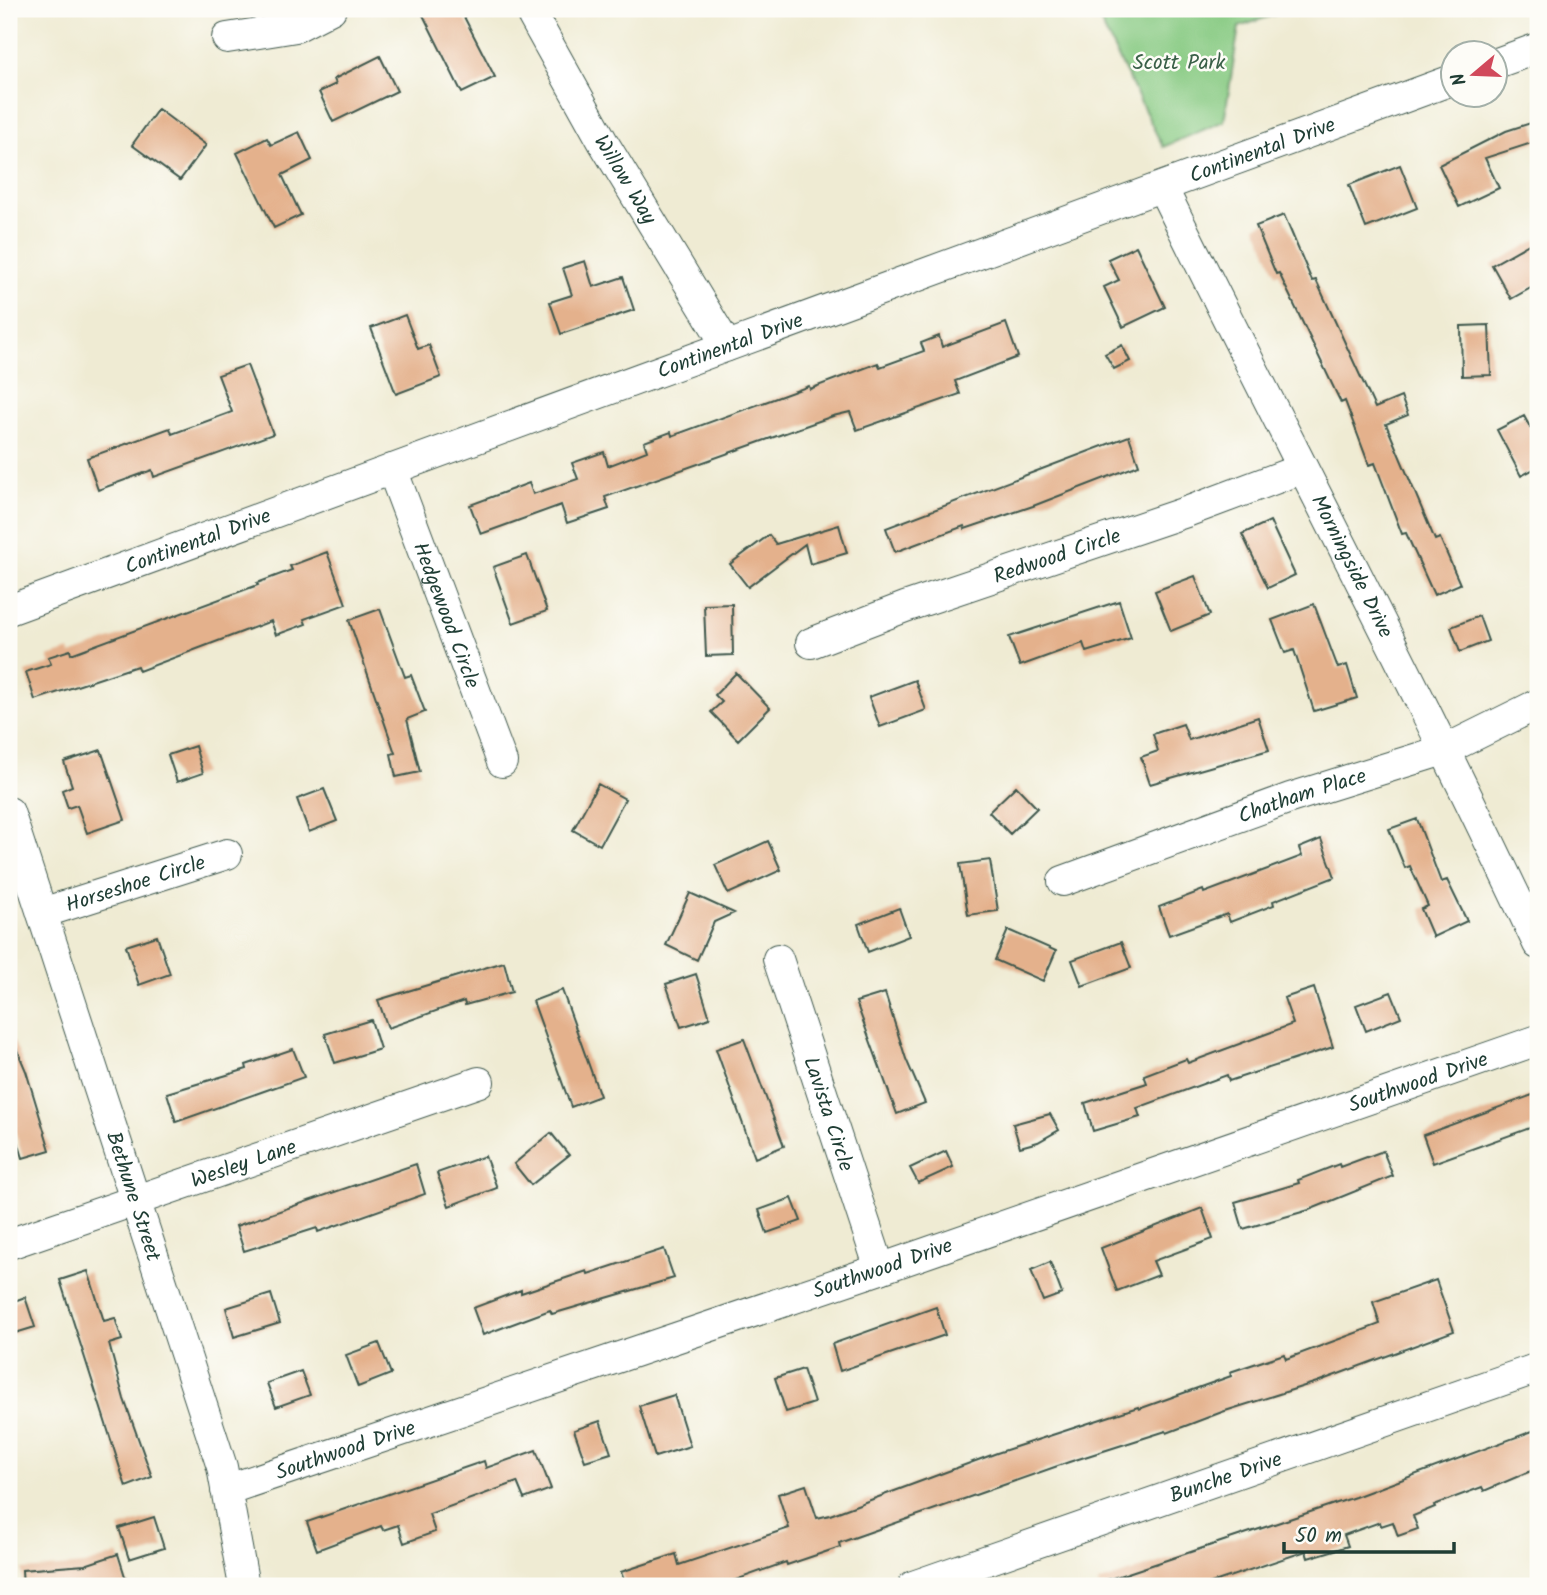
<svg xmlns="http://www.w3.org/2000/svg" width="1547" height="1595" font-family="Kalam,sans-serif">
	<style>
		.green { fill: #89cb84; stroke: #54845c; stroke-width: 2 }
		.building { fill: #e4b18c }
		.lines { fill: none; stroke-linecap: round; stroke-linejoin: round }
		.minor-casing { stroke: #3e574c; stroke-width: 32 }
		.minor { stroke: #fff; stroke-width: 30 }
		.labels { text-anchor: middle; stroke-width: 5; stroke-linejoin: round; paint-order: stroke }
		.park-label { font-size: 21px; fill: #3a6048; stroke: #fdfcf7 }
		.street-label { font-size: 21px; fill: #1f3d34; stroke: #fdfcf7 }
	</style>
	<rect width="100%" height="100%" fill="#fdfcf7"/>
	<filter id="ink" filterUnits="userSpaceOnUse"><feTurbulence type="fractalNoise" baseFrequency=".0143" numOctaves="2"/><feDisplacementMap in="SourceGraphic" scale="14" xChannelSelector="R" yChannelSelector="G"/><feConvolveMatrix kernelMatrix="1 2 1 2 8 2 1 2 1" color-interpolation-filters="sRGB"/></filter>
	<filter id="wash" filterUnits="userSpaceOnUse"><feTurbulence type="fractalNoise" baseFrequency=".00686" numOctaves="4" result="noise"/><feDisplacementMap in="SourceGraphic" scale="28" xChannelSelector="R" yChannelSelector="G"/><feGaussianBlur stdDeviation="1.57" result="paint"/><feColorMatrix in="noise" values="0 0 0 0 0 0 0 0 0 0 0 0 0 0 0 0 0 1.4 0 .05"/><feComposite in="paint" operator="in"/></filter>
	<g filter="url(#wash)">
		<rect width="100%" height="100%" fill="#efebd3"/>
		<!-- green -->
		<path class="green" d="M1094,9H1290L1239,27L1224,121L1163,147Z"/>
		<g id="blocks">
			<!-- building -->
			<path class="building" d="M436,9H460L495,77L462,93L423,15Z
				M380,56L397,91L333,122L319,92L336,84L334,79Z
				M158,109L206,145L180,180L132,145Z
				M1534,122L1538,141L1485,158L1499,188L1459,207L1439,165L1506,131Z
				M299,132L312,160L282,175L301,215L274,228L237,153L267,138L271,145Z
				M1400,165L1417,208L1366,228L1349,185Z
				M1284,215L1312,281L1316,280L1375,408L1401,397L1408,415L1386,424L1435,540L1440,538L1460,584L1434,595L1406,533L1402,534L1375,463L1369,465L1345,401L1341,403L1279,273L1276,274L1256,226Z
				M1538,239V284L1511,299L1492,265Z
				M1136,246L1165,307L1123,327L1104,287L1119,280L1108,259Z
				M585,261L593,287L623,277L634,310L561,334L550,302L572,295L563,268Z
				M405,315L418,349L429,345L441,377L396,394L371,328Z
				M1006,323L1018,357L955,381L960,394L857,430L850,412L833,416L605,497L609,509L567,523L561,505L481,534L470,505L529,483L533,494L578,479L572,463L604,452L608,466L647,451L644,442L671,432L672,436L809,386L810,389L878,363L880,367L924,351L921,343L939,336L942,347Z
				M1489,325L1491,375L1462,376L1461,326Z
				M1122,345L1130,361L1114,369L1105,354Z
				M247,365L273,434L154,477L152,470L98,490L87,458L170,428L172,434L232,412L218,375Z
				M1524,416L1538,442V467L1521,476L1497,430Z
				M1129,436L1139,465L1033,506L965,529L964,526L895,552L886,528Z
				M1270,521L1295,575L1268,588L1242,534Z
				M839,525L847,553L810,564L805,544L748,587L730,564L769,535L776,544Z
				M327,552L346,604L304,619L306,624L276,635L271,621L139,671L137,666L35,700L26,672L51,664L48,657L70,650L71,654L258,585L257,583L292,570L290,566Z
				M527,555L547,611L513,623L493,567Z
				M1195,576L1210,615L1171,631L1155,591Z
				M1119,601L1131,638L1086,652L1083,643L1020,666L1009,637Z
				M732,604L733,655L706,656L704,605Z
				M1314,604L1338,668L1347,665L1357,698L1314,711L1294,650L1285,653L1272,620Z
				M380,609L405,677L411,675L425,712L407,719L420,772L396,777L391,754L395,753L349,620Z
				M1479,616L1488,641L1460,652L1451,627Z
				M736,673L770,708L738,740L711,712L722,702L715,695Z
				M915,680L926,710L880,727L869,697Z
				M1258,717L1269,750L1150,784L1141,757L1158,751L1153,734L1183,724L1189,740Z
				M195,746L203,773L177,782L168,755Z
				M101,750L125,820L87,833L77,805L68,808L62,790L72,786L64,762Z
				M598,784L625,799L600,845L573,830Z
				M1016,786L1037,808L1010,834L989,812Z
				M324,789L337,821L309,832L297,799Z
				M1417,819L1441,882L1447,880L1467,921L1433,937L1421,909L1428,906L1410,866L1405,868L1389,829Z
				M1321,839L1335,877L1273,901L1274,905L1230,922L1227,914L1169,935L1159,907L1203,890L1204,893L1302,856L1299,848Z
				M768,841L781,870L728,894L715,865Z
				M990,860L998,911L968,915L960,864Z
				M690,893L734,913L714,922L697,960L666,945Z
				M899,908L909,936L868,952L858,924Z
				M1008,930L1056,951L1043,981L995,960Z
				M157,936L170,974L139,985L126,946Z
				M1121,942L1131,968L1082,986L1072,960Z
				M504,962L512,992L465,1005L464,1001L388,1028L378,1000Z
				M696,974L710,1018L681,1027L666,984Z
				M1314,988L1333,1047L1229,1081L1227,1075L1137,1108L1140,1117L1093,1131L1085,1103L1147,1083L1144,1075L1186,1059L1188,1063L1293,1024L1284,998Z
				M562,990L600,1096L571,1107L533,1001Z
				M1391,992L1401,1017L1366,1031L1356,1005Z
				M885,993L906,1059L925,1103L897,1114L856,1002Z
				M371,1020L380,1049L335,1063L325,1034Z
				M9,1031L26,1071L50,1150L23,1158L9,1112Z
				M744,1039L784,1146L755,1158L716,1049Z
				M293,1049L304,1077L176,1122L167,1093L247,1069L246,1065Z
				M1538,1093V1125L1433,1163L1423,1135Z
				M1050,1114L1059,1130L1038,1142L1020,1147L1013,1124Z
				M551,1133L569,1155L531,1185L514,1164Z
				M946,1151L953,1167L918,1183L910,1168Z
				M1383,1151L1393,1176L1309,1210L1243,1229L1235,1202L1299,1183L1298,1180L1339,1164L1340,1167Z
				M485,1156L497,1188L449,1206L437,1173Z
				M416,1164L425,1194L318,1232L317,1228L244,1251L236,1226Z
				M792,1198L801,1221L767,1233L759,1210Z
				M1202,1208L1213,1239L1153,1261L1159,1275L1117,1291L1101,1248Z
				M664,1249L674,1278L552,1314L550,1310L483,1335L473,1308L521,1290V1293L587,1271L588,1274Z
				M1050,1262L1062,1294L1043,1301L1031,1270Z
				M88,1271L104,1321L115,1318L122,1340L109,1344L124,1399L152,1477L126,1487L60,1280Z
				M1436,1280L1454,1331L1317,1382L1222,1412L1167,1433L1166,1431L1069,1462L839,1543L840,1547L787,1565L786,1562L719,1586H626L621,1572L676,1554L679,1565L789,1528L778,1494L806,1485L817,1518L830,1515L997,1453L1138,1407L1139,1409L1231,1376L1230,1372L1284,1354L1286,1359L1380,1324L1373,1302Z
				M271,1294L280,1323L234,1337L226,1308Z
				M25,1297L35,1327L9,1335V1303Z
				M936,1307L945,1335L840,1371L832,1344Z
				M379,1343L391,1374L358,1387L346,1355Z
				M803,1369L814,1403L786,1412L775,1378Z
				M301,1371L310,1395L276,1407L267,1383Z
				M674,1395L690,1446L655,1457L639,1406Z
				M600,1421L611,1453L585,1461L574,1430Z
				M1538,1429V1468L1484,1491L1482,1487L1434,1505L1435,1507L1413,1516L1418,1529L1398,1536L1393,1522L1381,1526L1380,1522L1344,1535L1348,1546L1308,1558L1306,1551L1202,1586H1098V1583L1355,1497Z
				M536,1450L551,1489L524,1499L517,1482L429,1514L435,1532L404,1543L398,1525L383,1530L381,1526L317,1550L307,1522L484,1461L486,1468Z
				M154,1517L164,1548L129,1559L119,1528Z
				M118,1554L128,1586H23L22,1570L85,1565Z"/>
		</g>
	</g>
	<g filter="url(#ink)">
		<use href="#blocks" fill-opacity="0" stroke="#3e574c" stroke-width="2"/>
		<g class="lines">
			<!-- minor casing -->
			<g class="minor-casing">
				<g id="minor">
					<path id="s1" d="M529,9L603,142L727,346"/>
					<path d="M227,38L296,27L331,9"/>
					<path d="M1494,64L1538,48"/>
					<path id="s2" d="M1163,189C1287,441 1419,690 1538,944"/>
					<path id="s3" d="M392,469L502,762"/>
					<path id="s4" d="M9,610L1452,80"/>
					<path id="s5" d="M811,643L905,607L1189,511L1301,469"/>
					<path id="s6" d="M9,812L222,1467L244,1586"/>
					<path id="s7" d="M1063,881L1290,798L1447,749L1538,704"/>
					<path id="s8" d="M42,913L227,854"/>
					<path id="s9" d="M778,959L880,1269"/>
					<path id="s10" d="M9,1244L479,1082"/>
					<path id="s11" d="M226,1490L880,1269L1538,1040"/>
					<path id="s12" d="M913,1586L1538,1368"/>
				</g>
			</g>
			<!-- minor -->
			<use href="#minor" class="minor"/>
		</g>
	</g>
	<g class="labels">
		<!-- park labels -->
		<g class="park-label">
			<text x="1179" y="69">Scott Park</text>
		</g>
		<!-- street labels -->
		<g class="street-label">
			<text dy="7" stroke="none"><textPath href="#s4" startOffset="1335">Continental Drive</textPath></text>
			<text dy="7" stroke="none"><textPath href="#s1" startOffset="196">Willow Way</textPath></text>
			<text dy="7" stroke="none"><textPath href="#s4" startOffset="768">Continental Drive</textPath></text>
			<text dy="7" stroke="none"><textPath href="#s4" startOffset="201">Continental Drive</textPath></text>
			<text dy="7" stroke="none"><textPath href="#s5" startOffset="261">Redwood Circle</textPath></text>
			<text dy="7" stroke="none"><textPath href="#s2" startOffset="422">Morningside Drive</textPath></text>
			<text dy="7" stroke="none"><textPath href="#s3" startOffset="156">Hedgewood Circle</textPath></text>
			<text dy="7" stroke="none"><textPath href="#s7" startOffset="254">Chatham Place</textPath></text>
			<text dy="7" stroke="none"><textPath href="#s8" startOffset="98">Horseshoe Circle</textPath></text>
			<text dy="7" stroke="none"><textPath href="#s11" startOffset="1260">Southwood Drive</textPath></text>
			<text dy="7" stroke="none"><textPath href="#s9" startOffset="163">Lavista Circle</textPath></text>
			<text dy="7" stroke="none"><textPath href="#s10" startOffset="248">Wesley Lane</textPath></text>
			<text dy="7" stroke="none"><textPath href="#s6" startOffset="404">Bethune Street</textPath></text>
			<text dy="7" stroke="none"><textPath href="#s11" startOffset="693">Southwood Drive</textPath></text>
			<text dy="7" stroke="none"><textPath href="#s11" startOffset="126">Southwood Drive</textPath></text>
			<text dy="7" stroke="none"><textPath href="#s12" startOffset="331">Bunche Drive</textPath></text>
		</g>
	</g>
	<!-- margin -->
	<rect width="1547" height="1595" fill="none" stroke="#fdfcf7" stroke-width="35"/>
	<!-- north arrow -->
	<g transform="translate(1474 74) rotate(251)"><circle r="33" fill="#fdfcf7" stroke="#a4b0a9" stroke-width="2"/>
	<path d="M0-5L12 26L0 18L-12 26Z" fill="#d1495b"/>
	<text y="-10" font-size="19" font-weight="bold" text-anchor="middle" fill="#1f3d34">N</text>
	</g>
	<!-- scale -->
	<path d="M1284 1542v10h170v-10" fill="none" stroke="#1f3d34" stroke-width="3.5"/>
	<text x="1295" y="1542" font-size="21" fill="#1f3d34" stroke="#fdfcf7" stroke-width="5" paint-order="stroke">50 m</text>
</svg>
